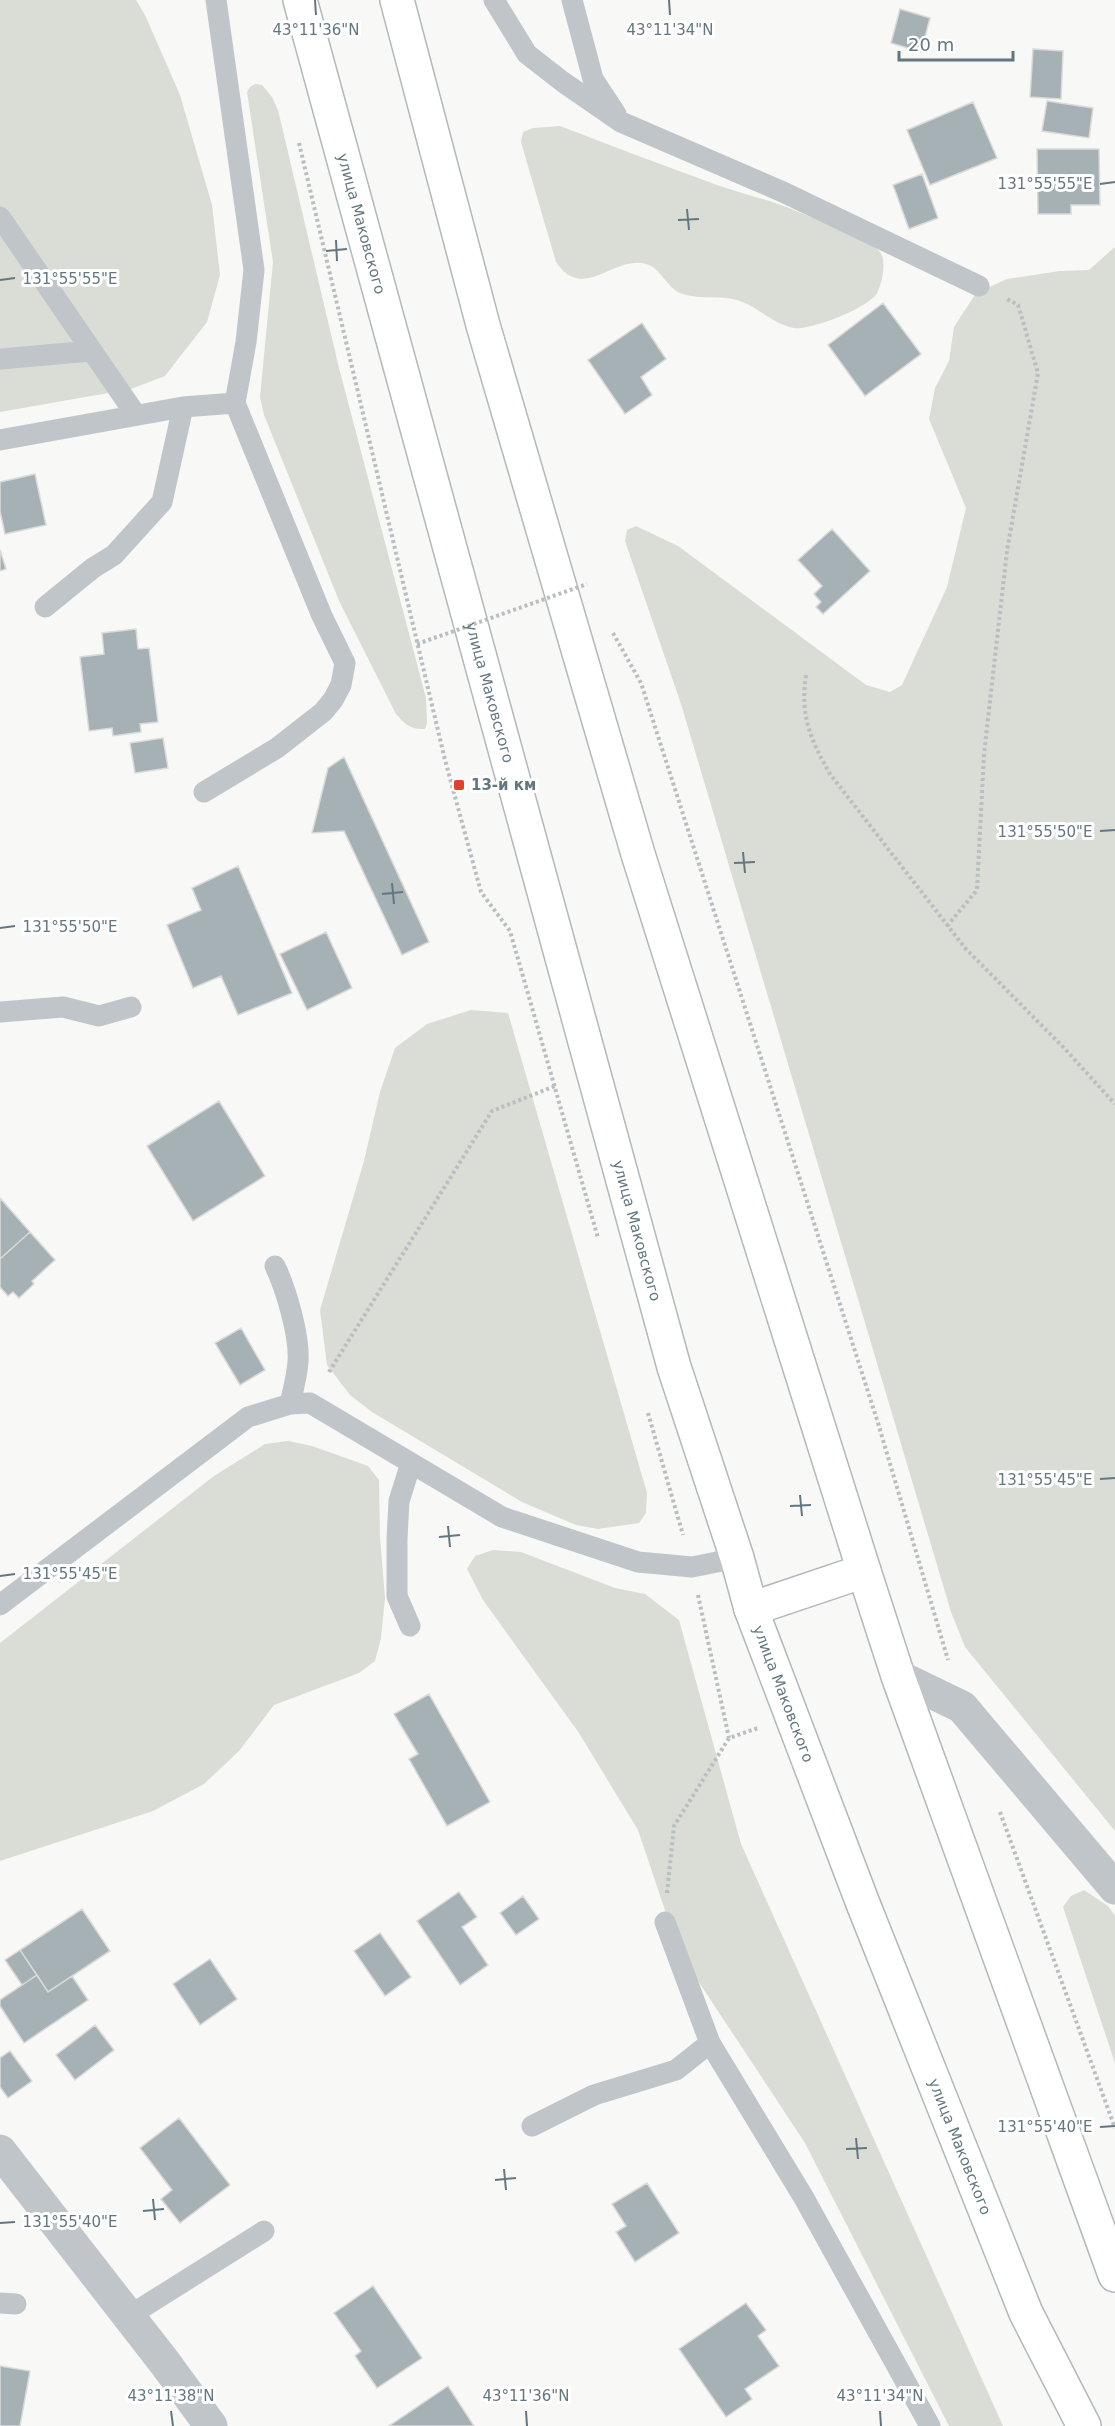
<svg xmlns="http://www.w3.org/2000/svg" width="1115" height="2426" font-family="'DejaVu Sans',sans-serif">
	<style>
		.green { fill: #d9ddd5 }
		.building { fill: #a6b1b5; stroke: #dadad8; stroke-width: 1.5 }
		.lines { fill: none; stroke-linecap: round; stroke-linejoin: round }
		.highway-casing { stroke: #b2b8bb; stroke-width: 36 }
		.path { stroke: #b9bec0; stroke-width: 4; stroke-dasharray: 3 3; stroke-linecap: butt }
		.lane { stroke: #bfc5c8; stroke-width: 21 }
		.street { stroke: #bfc5c8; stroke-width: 33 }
		.highway { stroke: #fff; stroke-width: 33 }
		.path-bridge { stroke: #b9bec0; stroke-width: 4; stroke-dasharray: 3 3; stroke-linecap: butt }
		.ticks { fill: none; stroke: #637780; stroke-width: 2 }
		.poi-dot { fill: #e2402c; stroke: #fff; stroke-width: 2 }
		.labels { text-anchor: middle; stroke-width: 6; stroke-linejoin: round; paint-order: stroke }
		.street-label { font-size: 15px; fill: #637780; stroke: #fff }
		.poi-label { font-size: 15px; font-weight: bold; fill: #637780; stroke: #fff; text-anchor: start }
		.ticks-label { font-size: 15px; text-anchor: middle; fill: #637780; stroke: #fff; stroke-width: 6; stroke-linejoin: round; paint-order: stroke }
	</style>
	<rect width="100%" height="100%" fill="#f8f8f6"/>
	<!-- green -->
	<path class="green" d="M0,0H136L145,15L180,95L212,205L220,275L207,322L165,376L131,389L0,412Z
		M255,84L262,85L272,97L278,110L339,368L426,698L427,723L425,729C410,730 405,724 396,714L340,603L264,415L260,397L273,262L247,92L250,87Z
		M560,126C612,146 665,166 717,185C737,192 758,197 778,204C798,211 817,220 837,228C851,234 870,239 880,252C887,261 882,281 878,291C873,307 809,331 794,328C772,324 758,306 737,300C720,295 700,300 683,294C666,289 662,268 646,264C613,255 584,303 556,262L521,142L523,132L533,128Z
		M1115,247V1831L965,1647L951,1612L681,704L625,541L627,530L636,526L678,546L866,685L890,692L902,685L947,587L966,508L929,419L935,388L949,361L954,327L976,293L1007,279L1060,271L1089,270Z
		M471,1010L508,1013L647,1493L646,1513L639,1523L598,1529L576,1525L522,1502L372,1412L350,1395L327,1365L320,1310L364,1161L380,1092L395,1048L427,1024Z
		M288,1441L312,1446L368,1466L379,1480L380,1537L385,1598L381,1638L375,1661L359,1673L274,1705L239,1751L204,1784L153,1811L0,1861V1643L214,1476L265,1444Z
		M493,1550L521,1552L615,1588L645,1594L679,1620L741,1844L1003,2426H949L805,2143L679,1952L638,1830L579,1733L483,1600L467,1569L475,1556Z
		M1084,1890L1108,1906L1115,1916V2063L1063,1907L1071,1896Z"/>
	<!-- building -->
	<path class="building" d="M900,9L930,18L921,52L891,43Z
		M1033,49L1063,51L1061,99L1030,97Z
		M1047,101L1093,108L1089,138L1042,131Z
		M973,102L997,158L930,185L907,130Z
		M1037,149H1099L1100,205H1071V214H1038Z
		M922,174L938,218L909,229L893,185Z
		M883,303L921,354L865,396L828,345Z
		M642,323L666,359L641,377L652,395L625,414L588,360Z
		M35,474L46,525L5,534L0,511V482Z
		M832,529L870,571L823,614L816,607L821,602L814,594L822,586L798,560Z
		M0,550L6,569L0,571Z
		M136,629L138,649L149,648L158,722L140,724L141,732L113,736L112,728L89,731L80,657L104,654L102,633Z
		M163,738L168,768L135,773L130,743Z
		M344,757L429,942L402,955L344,831L312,833L328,768Z
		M238,866L292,993L238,1015L221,976L193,988L167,925L201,910L192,888Z
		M326,932L352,988L307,1010L280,954Z
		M219,1101L265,1176L193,1221L147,1146Z
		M0,1198L30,1232L0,1259Z
		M30,1232L55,1260L32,1281L34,1284L19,1298L13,1292L8,1296L0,1287V1259Z
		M241,1328L265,1370L240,1385L215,1343Z
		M429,1694L490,1802L447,1826L409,1759L418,1754L394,1714Z
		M459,1892L477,1917L462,1927L488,1965L460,1985L417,1921Z
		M523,1896L539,1919L516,1935L500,1913Z
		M82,1909L110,1951L48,1992L20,1950Z
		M380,1933L411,1977L385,1996L354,1951Z
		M20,1950L37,1975L22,1985L5,1960Z
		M210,1959L237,1999L200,2025L173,1984Z
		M37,1975L48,1992L72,1976L88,2000L24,2043L0,2006V2000Z
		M95,2025L114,2050L75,2080L56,2055Z
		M10,2051L32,2081L8,2098L0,2087V2058Z
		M179,2118L230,2185L180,2223L161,2199L172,2190L140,2148Z
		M647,2183L679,2233L635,2262L616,2232L626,2226L612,2204Z
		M373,2286L422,2358L377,2388L355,2356L361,2351L334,2313Z
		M746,2303L766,2330L758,2336L779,2366L745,2389L752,2399L726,2417L679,2349Z
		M0,2366L30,2371L20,2426H0Z
		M448,2386L474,2426H389Z"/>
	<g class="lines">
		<!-- highway casing -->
		<g class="highway-casing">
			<g id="highway">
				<path id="s1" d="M300,0L674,1367L737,1558L751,1609L862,1901L1026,2313L1084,2426"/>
				<path d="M397,0L483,325L638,854L864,1571L898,1676L1115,2275"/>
				<path d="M751,1609L864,1571"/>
			</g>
		</g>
		<!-- path -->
		<path class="path" d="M299,143L445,760L481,892L510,931L598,1238
			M613,633L641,683L878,1423L948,1660
			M806,675C800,715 810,739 830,774L965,948L1065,1049L1115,1104
			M947,926L977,890L984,754L1007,551L1038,373L1018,305L1005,298
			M329,1372L492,1111L555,1086
			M648,1413L683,1535
			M698,1595L729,1738
			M1000,1812L1115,2128
			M667,1893L674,1826L729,1738L758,1728"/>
		<!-- lane -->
		<path class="lane" d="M494,0L527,54L563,82L621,122L783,192L979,286
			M572,0L593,79L616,114
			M0,217L136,415
			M0,359L91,351
			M0,440L183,407L235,403
			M45,607L93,568L114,555L162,502L183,407
			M204,792L277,748L323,712L333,700L341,685L345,663L322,616L235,403L246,342L254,270L216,0
			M0,1012L63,1007L99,1016L131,1007
			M275,1266C286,1289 300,1336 298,1362C297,1376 293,1390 290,1404
			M0,1605L248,1417L290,1404L310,1403L502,1517L638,1562L692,1567L737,1558
			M410,1626L397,1596V1539L399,1501L411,1463
			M665,1922L710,2043L804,2198L930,2426
			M532,2126L594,2095L676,2070L710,2043
			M0,2303L16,2304
			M129,2316L264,2231"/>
		<!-- street -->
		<path class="street" d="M898,1676L962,1707L1115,1888
			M0,2151L165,2363L211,2426"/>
		<!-- highway -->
		<use href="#highway" class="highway"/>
		<!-- path-bridge -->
		<path class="path-bridge" d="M417,644L587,584"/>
	</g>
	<!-- ticks -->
	<path class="ticks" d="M315,0L316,15M669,0L670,15M1100,184L1115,182M687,209L689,230M678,220L699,219M336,240L337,261M326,251L347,249M0,280L15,278M1100,831L1115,830M743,852L745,873M734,863L755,862M392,883L394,904M382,894L403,892M0,928L15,926M1100,1479L1115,1478M800,1495L802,1516M790,1506L811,1505M448,1526L450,1547M439,1537L460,1535M0,1576L15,1574M1100,2127L1115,2126M856,2138L858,2159M846,2149L867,2148M504,2169L506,2190M495,2180L516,2178M153,2199L155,2220M143,2211L164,2209M0,2223L15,2222M171,2411L173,2426M526,2411L527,2426M880,2411L881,2426"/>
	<!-- markers -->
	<rect class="poi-dot" x="453" y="779" width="12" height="12" rx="3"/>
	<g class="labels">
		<!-- street labels -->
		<g class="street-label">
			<text dy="5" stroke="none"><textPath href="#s1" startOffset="232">улица Маковского</textPath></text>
			<text dy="5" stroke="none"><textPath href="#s1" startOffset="718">улица Маковского</textPath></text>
			<text dy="5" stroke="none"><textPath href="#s1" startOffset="1276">улица Маковского</textPath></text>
			<text dy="5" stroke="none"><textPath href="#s1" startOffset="1762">улица Маковского</textPath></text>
			<text dy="5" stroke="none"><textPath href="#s1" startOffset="2248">улица Маковского</textPath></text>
		</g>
		<!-- poi labels -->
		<g class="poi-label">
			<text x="471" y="790">13-й км</text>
		</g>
	</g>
	<g class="ticks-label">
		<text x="316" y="35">43°11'36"N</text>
		<text x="670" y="35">43°11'34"N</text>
		<text x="1045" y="189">131°55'55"E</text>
		<text x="70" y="284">131°55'55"E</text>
		<text x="1045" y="837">131°55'50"E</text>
		<text x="70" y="932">131°55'50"E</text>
		<text x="1045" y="1485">131°55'45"E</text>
		<text x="70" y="1579">131°55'45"E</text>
		<text x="1045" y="2132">131°55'40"E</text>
		<text x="70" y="2227">131°55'40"E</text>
		<text x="171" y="2401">43°11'38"N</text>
		<text x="526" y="2401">43°11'36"N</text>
		<text x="880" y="2401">43°11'34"N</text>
	</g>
	<!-- scale -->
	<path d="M899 51v9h114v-9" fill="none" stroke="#637780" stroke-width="3"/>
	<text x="908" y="51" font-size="18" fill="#637780" stroke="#ffffff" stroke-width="4.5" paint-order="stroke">20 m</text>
</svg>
